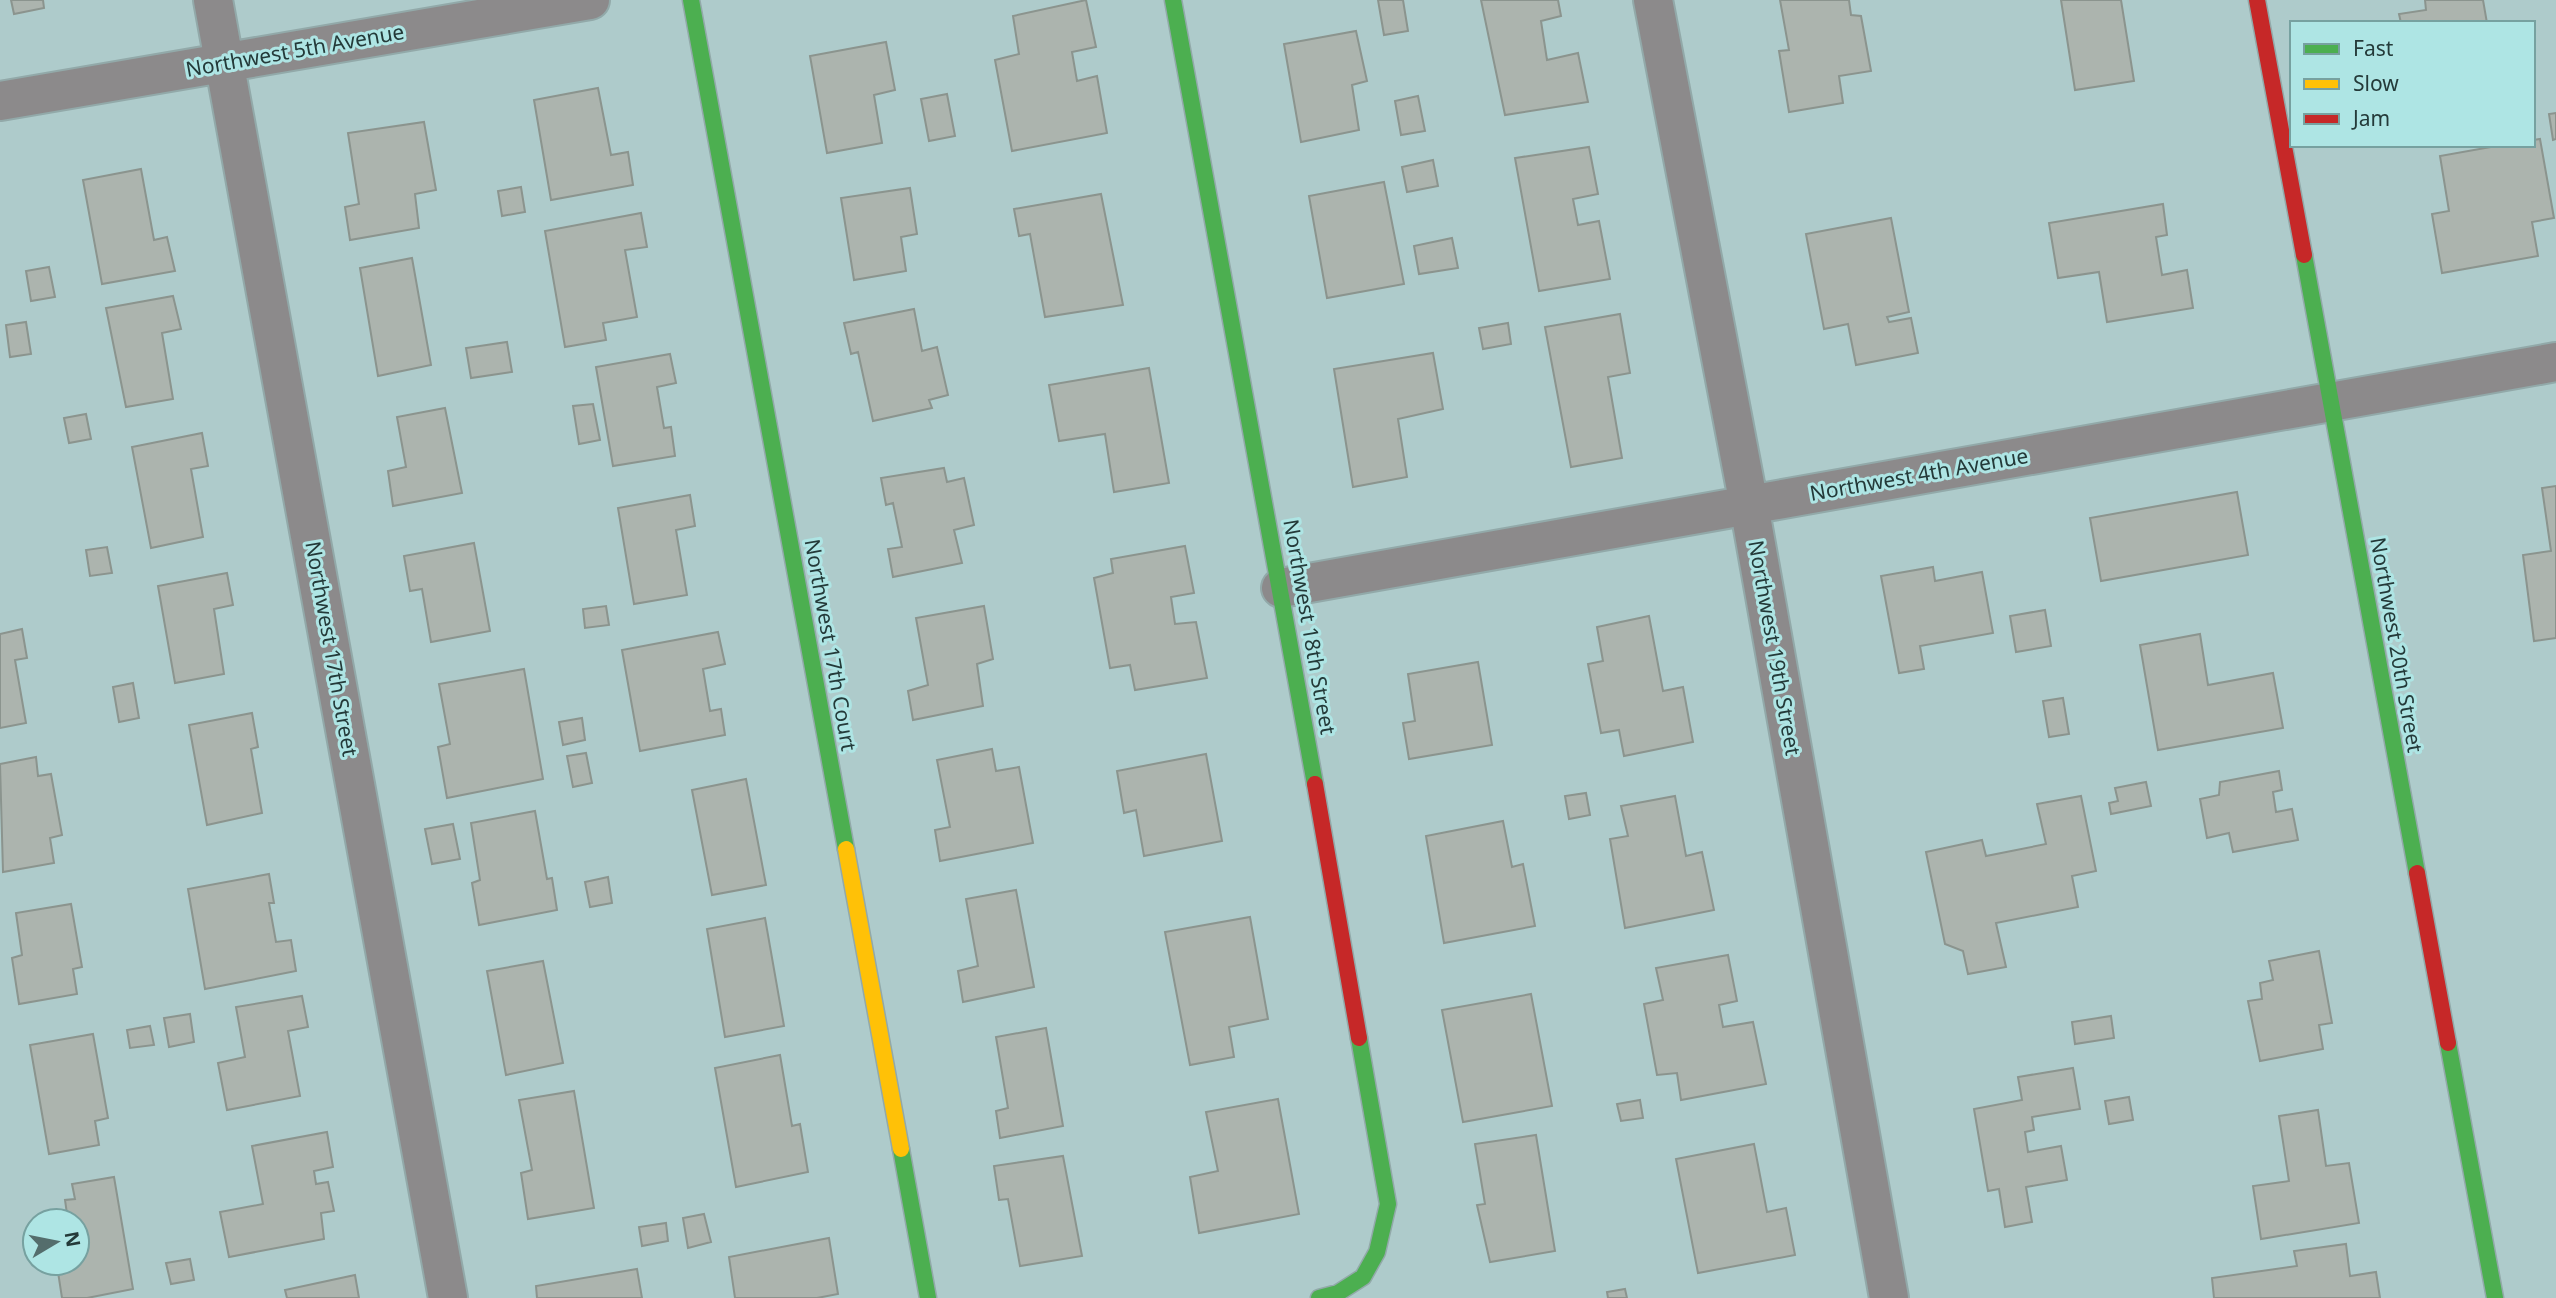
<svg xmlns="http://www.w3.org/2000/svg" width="2556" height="1298" font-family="'Noto Sans',sans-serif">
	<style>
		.building { fill: #acb4ae; stroke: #8b948e; stroke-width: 2 }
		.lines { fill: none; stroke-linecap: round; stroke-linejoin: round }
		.street-casing { stroke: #92a9a9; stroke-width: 42 }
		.fast-casing { stroke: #92a9a9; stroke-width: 19 }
		.slow-casing { stroke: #92a9a9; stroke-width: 19 }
		.jam-casing { stroke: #92a9a9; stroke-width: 19 }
		.street { stroke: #8c8a8b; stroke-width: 38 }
		.fast { stroke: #4caf50; stroke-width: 16 }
		.slow { stroke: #ffc107; stroke-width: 16 }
		.jam { stroke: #c62828; stroke-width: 16 }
		.labels { text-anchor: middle; stroke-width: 6; stroke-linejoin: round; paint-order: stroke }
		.street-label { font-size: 21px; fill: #243a39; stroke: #aee5e4 }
	</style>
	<rect width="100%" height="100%" fill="#aecbcb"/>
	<!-- building -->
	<path class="building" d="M11,0H43L44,8L14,14Z
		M1086,0L1096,47L1072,52L1077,81L1097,76L1107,133L1012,151L995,60L1019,54L1013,16Z
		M1378,0H1403L1408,31L1384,35Z
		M1481,0H1558L1561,16L1541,21L1547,60L1578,53L1588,102L1505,115Z
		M1780,0H1849L1851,15L1861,16L1871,71L1839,76L1843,103L1789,112L1779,51L1789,50Z
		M2061,0H2121L2134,81L2075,90Z
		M2425,0H2483L2487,23H2401L2399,14L2426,10Z
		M1356,31L1367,81L1352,85L1359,130L1301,142L1284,44Z
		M886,42L895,90L874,95L882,143L827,153L810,56Z
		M598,88L611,155L628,152L633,185L551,200L534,100Z
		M947,94L955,136L929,141L921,99Z
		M1418,96L1425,131L1401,135L1395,101Z
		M2556,113V139L2553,140L2549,114Z
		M424,122L436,190L415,194L419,228L350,240L345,207L359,204L348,133Z
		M2540,139L2554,218L2532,222L2538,256L2442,273L2432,214L2449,211L2440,156L2502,145H2533V140Z
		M1589,147L1598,194L1573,199L1578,225L1599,221L1610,279L1539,291L1515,158Z
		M1433,160L1438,186L1407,192L1402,167Z
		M141,169L154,240L167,237L175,271L102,284L83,180Z
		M1384,182L1404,284L1327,298L1309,196Z
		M521,187L525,212L502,216L498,191Z
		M910,188L917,234L901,237L906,271L854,280L841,198Z
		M1101,194L1123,305L1045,317L1030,234L1019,236L1014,209Z
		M2163,204L2167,235L2156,237L2162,275L2187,270L2193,308L2107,322L2099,272L2058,278L2049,223Z
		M641,213L647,247L625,250L637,317L603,323L606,340L565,347L545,231Z
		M1891,218L1909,312L1887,317L1889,322L1911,318L1918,353L1856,365L1848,324L1824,329L1806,234Z
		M1452,238L1458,268L1419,274L1414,246Z
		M412,258L431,365L378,376L360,268Z
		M49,267L55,297L31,301L26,271Z
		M173,296L181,329L162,333L173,399L126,407L106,308Z
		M914,309L922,351L937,347L948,395L929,400L932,408L873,421L858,352L851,354L844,323Z
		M1620,314L1630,373L1608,377L1622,458L1571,467L1545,327Z
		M26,322L31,354L10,357L6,325Z
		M1508,323L1511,344L1483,349L1479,328Z
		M507,342L512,372L471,378L466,348Z
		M1433,353L1443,409L1398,419L1407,477L1353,487L1334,369Z
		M670,354L676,383L657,387L664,428L671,427L675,456L613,466L596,367Z
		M1149,368L1169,483L1114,492L1105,434L1059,441L1049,385Z
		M593,404L600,440L579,444L573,406Z
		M445,408L462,493L393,506L388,471L406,467L397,417Z
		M86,414L91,439L69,443L64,418Z
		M202,433L208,466L191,469L203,537L151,548L132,447Z
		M944,468L947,482L964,478L974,525L954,530L962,563L893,577L888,549L902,547L893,503L886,505L881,478Z
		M2556,486V638L2534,641L2523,555L2551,551L2542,488Z
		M2237,492L2248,555L2101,581L2090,518Z
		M690,495L695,526L676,530L687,595L634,604L618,508Z
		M474,543L490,631L431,642L422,589L410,591L404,556Z
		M1185,546L1194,593L1171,597L1175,624L1196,622L1207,678L1135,690L1130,665L1110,668L1094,578L1113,573L1111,559Z
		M107,547L112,573L90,576L86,550Z
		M1933,567L1935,581L1982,572L1993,633L1920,646L1924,669L1899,673L1881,576Z
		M227,573L233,605L214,609L224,674L175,683L158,586Z
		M606,606L609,625L585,628L583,609Z
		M984,606L993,659L977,664L983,706L913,720L908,691L928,685L916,618Z
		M2045,610L2051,646L2016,652L2010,616Z
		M1649,616L1663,691L1683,687L1693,742L1624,756L1619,730L1601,733L1588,664L1603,661L1597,627Z
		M22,629L27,658L15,660L26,723L0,728V634Z
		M718,632L725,664L703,669L710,711L721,709L725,735L640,751L622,650Z
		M2200,634L2208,685L2273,673L2283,728L2158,750L2140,645Z
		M1478,662L1492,745L1409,759L1403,723L1415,721L1408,674Z
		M524,669L543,779L447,798L438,747L450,744L439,684Z
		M133,683L139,718L119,722L113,687Z
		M2063,698L2069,734L2049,737L2043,701Z
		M252,713L258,747L251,749L262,813L207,825L189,725Z
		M582,718L585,740L563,745L559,722Z
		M992,749L996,771L1019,767L1033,843L940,861L935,830L950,827L937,760Z
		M586,753L592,783L573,787L567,756Z
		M1206,754L1222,841L1144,856L1136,810L1124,813L1117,771Z
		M36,757L38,776L51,774L62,835L50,838L54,863L3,872L0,764Z
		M2279,771L2282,790L2273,792L2276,812L2292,809L2298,840L2233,852L2229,833L2207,838L2200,799L2219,795L2220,782Z
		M746,779L766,885L712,895L692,790Z
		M2146,782L2151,806L2111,814L2109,803L2118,801L2115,788Z
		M1586,793L1590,815L1569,819L1565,796Z
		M1675,796L1686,856L1702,852L1714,910L1625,928L1610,839L1628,836L1621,806Z
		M2081,796L2096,871L2072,876L2078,907L1996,923L2006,967L1968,974L1963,951L1945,944L1926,852L1982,840L1986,856L2046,844L2037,804Z
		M535,811L547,879L552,878L557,910L479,925L472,883L480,880L471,823Z
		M1503,821L1512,867L1523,864L1535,926L1444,943L1426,836Z
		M453,824L460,859L432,864L425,829Z
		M269,874L274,903H269L276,942L291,940L296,971L205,989L188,889Z
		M608,877L612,903L590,907L585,882Z
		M1016,890L1034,987L963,1002L958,971L978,966L966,899Z
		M71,904L82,967L73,969L77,994L19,1004L12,958L22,955L16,913Z
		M1250,917L1268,1019L1229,1027L1234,1057L1190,1065L1165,932Z
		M765,918L784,1026L725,1037L707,929Z
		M2319,951L2332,1023L2319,1025L2323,1049L2260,1061L2248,1001L2262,999L2260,983L2273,980L2269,961Z
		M1728,955L1737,1001L1719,1005L1723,1027L1753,1022L1766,1084L1681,1100L1677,1073L1657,1075L1644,1004L1663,1000L1656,968Z
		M543,961L563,1063L506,1075L487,971Z
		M1531,994L1552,1106L1463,1122L1442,1010Z
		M302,996L308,1027L288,1031L300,1096L227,1110L218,1063L245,1057L236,1007Z
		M190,1014L194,1042L169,1047L164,1018Z
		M2111,1016L2114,1038L2075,1044L2072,1022Z
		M150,1026L154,1045L130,1048L127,1030Z
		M1046,1028L1063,1126L1000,1138L996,1111L1008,1108L996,1037Z
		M93,1034L108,1118L95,1121L99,1145L49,1154L30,1045Z
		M780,1055L792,1126L800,1124L808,1172L736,1187L715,1068Z
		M2073,1068L2080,1109L2032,1117L2034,1130L2025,1132L2028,1152L2061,1146L2067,1180L2026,1187L2032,1222L2005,1227L1999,1189L1988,1191L1974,1109L2022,1100L2018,1077Z
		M574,1091L594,1208L528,1219L521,1173L532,1170L519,1100Z
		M2129,1097L2133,1120L2109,1124L2105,1101Z
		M1278,1099L1299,1214L1199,1233L1190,1177L1218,1171L1206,1112Z
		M1640,1100L1643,1118L1621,1121L1617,1104Z
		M2318,1110L2326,1166L2349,1163L2359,1223L2261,1239L2253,1186L2289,1181L2279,1116Z
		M327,1132L333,1167L314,1171L316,1184L328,1182L334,1211L321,1213L324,1239L229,1257L220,1212L263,1204L252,1146Z
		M1536,1135L1555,1251L1490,1262L1477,1205L1485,1204L1475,1144Z
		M1754,1144L1767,1212L1786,1208L1795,1255L1698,1273L1676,1159Z
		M1063,1156L1082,1256L1020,1266L1008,1199L999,1200L994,1166Z
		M114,1177L133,1289L87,1298H62L58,1272L76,1267L77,1263V1221H68L65,1200L75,1199L72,1184Z
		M704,1214L711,1242L688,1248L683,1218Z
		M666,1223L668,1241L642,1246L639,1227Z
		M829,1238L838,1294L817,1298H735L729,1257Z
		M2346,1244L2350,1276L2376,1272L2380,1298H2214L2212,1278L2297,1266L2294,1251Z
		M190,1259L194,1280L171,1284L166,1263Z
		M637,1269L642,1298H537L536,1286Z
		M355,1275L359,1298H287L285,1290Z
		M1625,1289L1627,1298H1608L1607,1292Z"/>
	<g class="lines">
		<!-- street casing -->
		<g class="street-casing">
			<path id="street" d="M213,0L448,1298
				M1653,0L1749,505L1889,1298
				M0,101L590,0
				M1281,588L2556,362"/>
		</g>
		<!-- fast casing -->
		<g class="fast-casing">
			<path id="fast" d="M691,0L846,849
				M1173,0L1315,784
				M2304,255L2417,873
				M2448,1043L2495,1298
				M901,1149L928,1298
				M1319,1298L1338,1293L1363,1277L1377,1252L1388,1204L1359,1038"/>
		</g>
		<!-- slow casing -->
		<g class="slow-casing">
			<path id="slow" d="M846,849L901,1149"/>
		</g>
		<!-- jam casing -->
		<g class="jam-casing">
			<path id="jam" d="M2257,0L2304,255
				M1315,784L1359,1038
				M2417,873L2448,1043"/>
		</g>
		<!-- street -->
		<use href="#street" class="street"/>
		<!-- fast -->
		<use href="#fast" class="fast"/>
		<!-- slow -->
		<use href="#slow" class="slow"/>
		<!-- jam -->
		<use href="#jam" class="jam"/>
	</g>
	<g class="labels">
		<!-- street labels -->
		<g class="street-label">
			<text transform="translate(295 51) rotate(-10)" y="7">Northwest 5th Avenue</text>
			<text transform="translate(1919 475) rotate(-10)" y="7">Northwest 4th Avenue</text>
			<text transform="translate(1309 627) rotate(80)" y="7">Northwest 18th Street</text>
			<text transform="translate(830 645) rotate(80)" y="7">Northwest 17th Court</text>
			<text transform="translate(2396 645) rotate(80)" y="7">Northwest 20th Street</text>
			<text transform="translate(1774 648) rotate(80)" y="7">Northwest 19th Street</text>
			<text transform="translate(331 649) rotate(80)" y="7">Northwest 17th Street</text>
		</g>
	</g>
	<!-- legend -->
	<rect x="2290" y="21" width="245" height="126" fill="#aee5e4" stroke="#77a1a0" stroke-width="2"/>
	<rect x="2304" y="44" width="35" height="10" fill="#4caf50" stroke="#77a1a0" stroke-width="2"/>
	<text x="2353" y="56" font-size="21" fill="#243a39">Fast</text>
	<rect x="2304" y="79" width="35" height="10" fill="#ffc107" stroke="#77a1a0" stroke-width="2"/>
	<text x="2353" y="91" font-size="21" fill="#243a39">Slow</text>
	<rect x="2304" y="114" width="35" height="10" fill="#c62828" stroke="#77a1a0" stroke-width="2"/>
	<text x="2353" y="126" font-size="21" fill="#243a39">Jam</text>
	<!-- north arrow -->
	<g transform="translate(56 1242) rotate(80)"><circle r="33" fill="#aee5e4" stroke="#77a1a0" stroke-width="2"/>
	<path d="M0-5L12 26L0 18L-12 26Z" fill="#546d6c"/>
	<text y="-10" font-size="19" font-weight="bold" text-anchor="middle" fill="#243a39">N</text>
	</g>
</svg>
